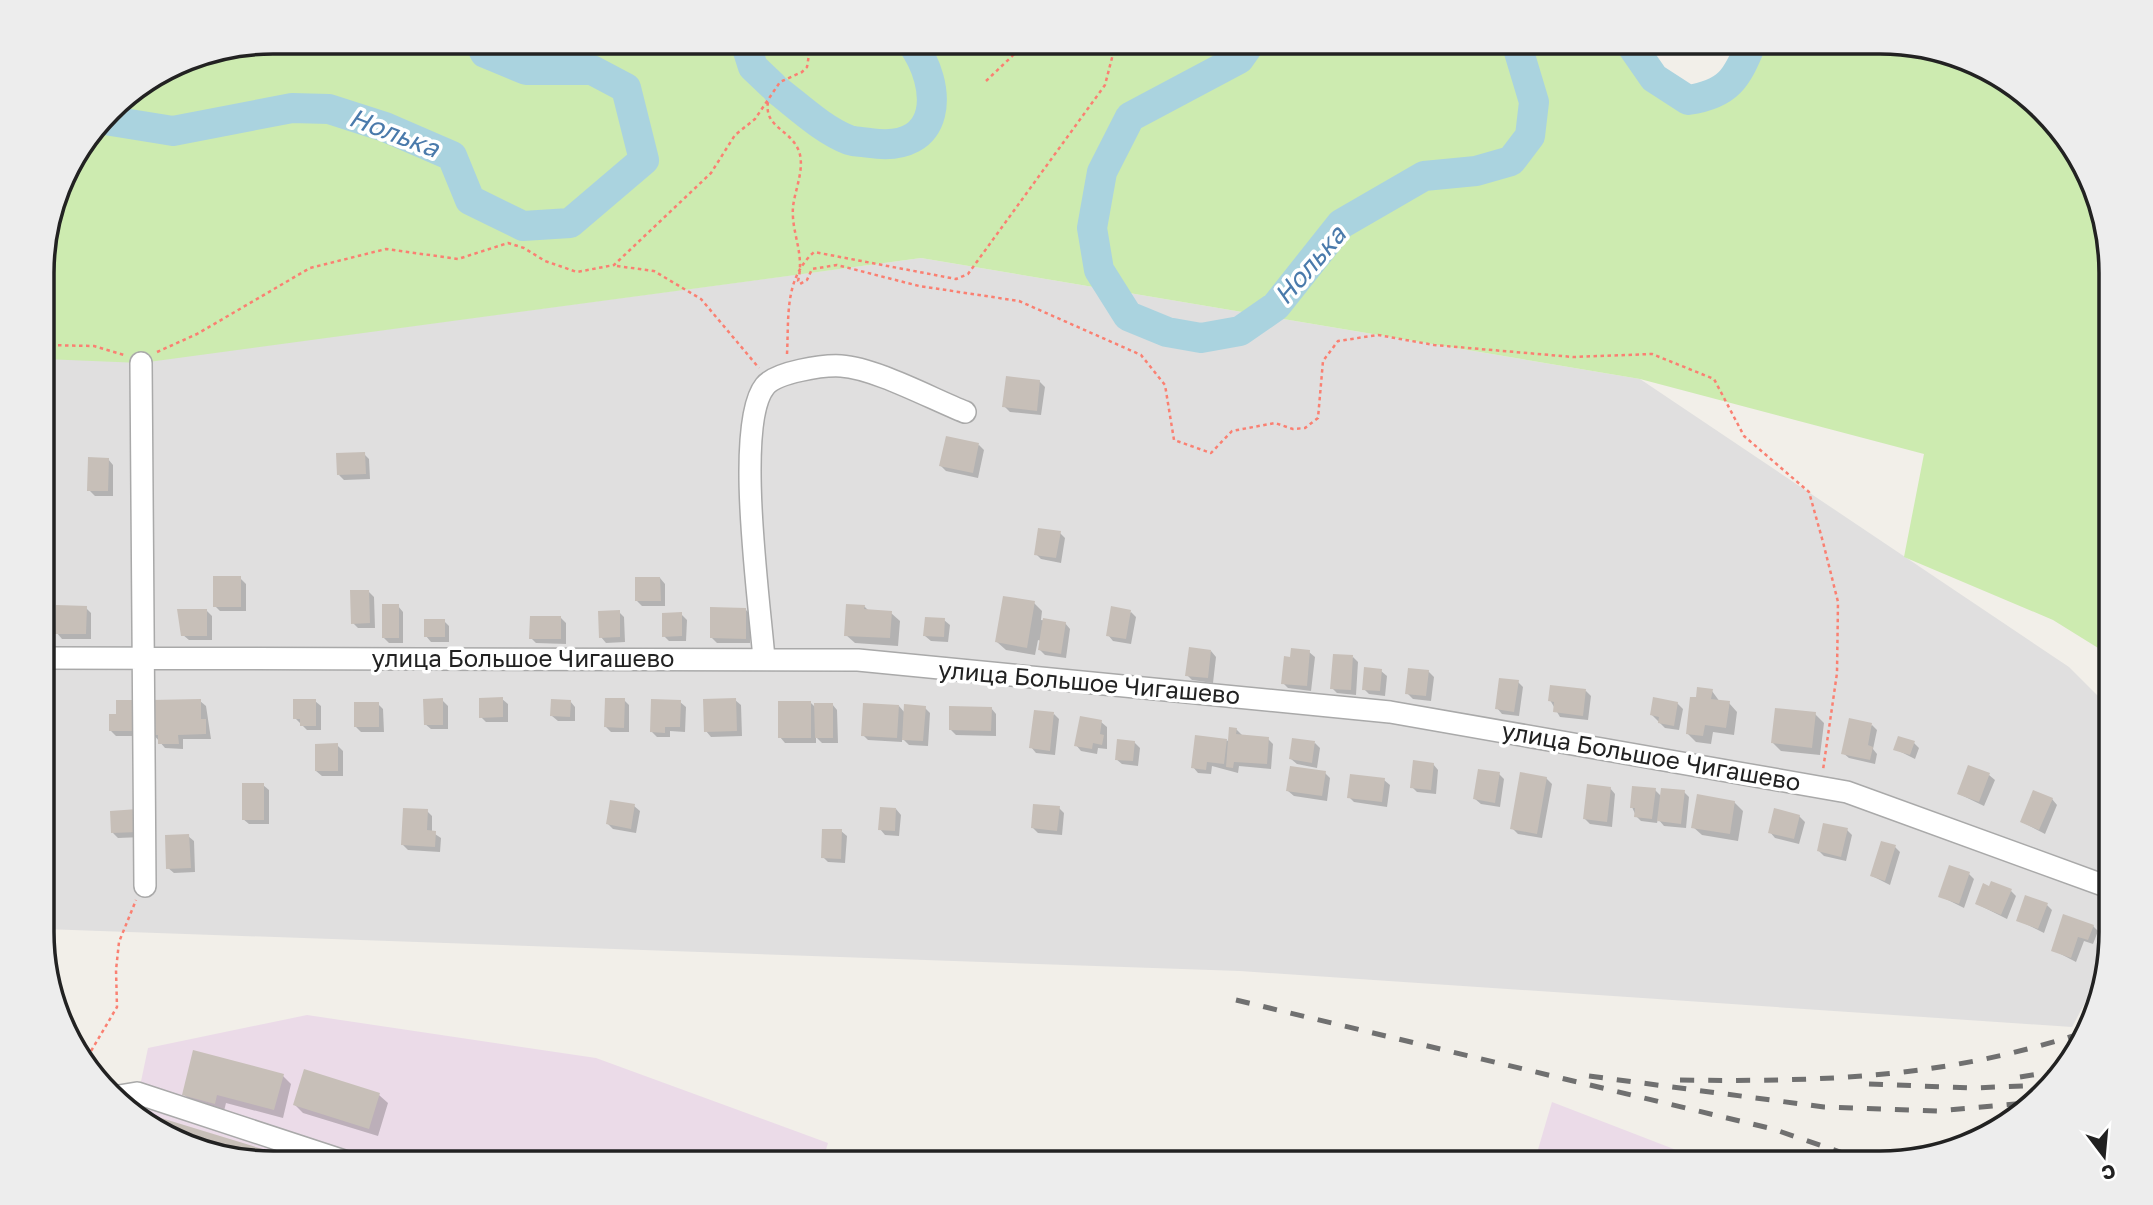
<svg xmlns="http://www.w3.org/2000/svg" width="2153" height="1205" font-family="'Golos Text',sans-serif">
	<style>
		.residential { fill: #e0dfdf }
		.industrial { fill: #ebdbe8 }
		.grass { fill: #cdebb0 }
		.shadow { fill: #0003 }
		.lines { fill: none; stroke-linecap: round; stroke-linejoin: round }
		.river { stroke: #aad3df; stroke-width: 30 }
		.building { fill: #c7bfb8 }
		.minor-casing { stroke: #a9a9a9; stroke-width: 24 }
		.path { stroke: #fa8072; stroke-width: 2.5; stroke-dasharray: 3.5 3.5; stroke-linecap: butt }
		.minor { stroke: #fff; stroke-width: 21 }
		.rail { stroke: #707070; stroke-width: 5; stroke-dasharray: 14 14; stroke-linecap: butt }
		.labels { text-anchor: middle; stroke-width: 7; stroke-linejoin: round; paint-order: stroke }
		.street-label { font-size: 24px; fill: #222; stroke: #fff }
		.water-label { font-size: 26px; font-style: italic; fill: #4a7aab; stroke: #fff }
		.rim { fill: none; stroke: #222; stroke-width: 3.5 }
	</style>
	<rect width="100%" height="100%" fill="#f2efe9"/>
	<!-- residential -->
	<path class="residential" d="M921,258L1640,379L2069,667L2111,709V946L2106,963L2072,1027L1240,971L44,929V358L141,362Z"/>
	<!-- industrial -->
	<path class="industrial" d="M307,1015L596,1058L828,1143L822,1163H273L158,1132L135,1110L148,1048Z
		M1552,1102L1710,1163H1534Z"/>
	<!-- grass -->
	<path class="grass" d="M274,42H1629L1654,78L1689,100C1729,94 1737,78 1752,42H1880L1995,73L2072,145L2110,258L2111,656L2053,620L1904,557L1924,454L1640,379L921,258L141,363L44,359V244L66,171L121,100L185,59Z"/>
	<!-- shadow -->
	<path class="shadow" d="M1039,381L1045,387L1041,415L1010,412L1004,406Z
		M979,445L984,450L978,478L946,471L941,466Z
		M364,454L369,459L370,479L344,480L339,475Z
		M108,459L113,465V496H95L89,490Z
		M1060,533L1065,538L1061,563L1041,559L1036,554Z
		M44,575L51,580V607L44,606Z
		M240,578L246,584V611H220L215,606Z
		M660,578L665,584V606H642L637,601Z
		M368,591L374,597L375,628H358L353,623Z
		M1034,603L1042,611L1041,620L1065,623L1070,629L1066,658L1045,655L1040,650L1041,641L1038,640L1035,655L1006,650L997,642Z
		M398,606L403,612V643H389L383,637Z
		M864,606L869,611L891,613L900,621L898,646L855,643L846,635Z
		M86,608L91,613V639H62L57,633Z
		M745,609L751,615L750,643H717L712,638Z
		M206,610L212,616V640H189L183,635Z
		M619,612L624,617L625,642L606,643L601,637Z
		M1131,612L1136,617L1131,644L1113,641L1108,635Z
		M681,614L687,620L686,641H669L664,636Z
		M561,618L566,623V644L536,643L531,638Z
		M944,620L950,625L948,642L931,641L925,636Z
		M444,621L449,626V642H431L426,636Z
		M1211,651L1216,657L1213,683L1192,680L1187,675Z
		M1309,652L1315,657L1311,691L1288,688L1283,683L1292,659Z
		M1353,657L1358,662L1356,695L1337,693L1332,688Z
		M1381,671L1387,676L1385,696L1369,694L1364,689Z
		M1428,671L1434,677L1431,701L1413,699L1407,693Z
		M1518,682L1523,687L1519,716L1502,714L1497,708Z
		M1586,691L1591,696L1588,720L1560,717L1550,700Z
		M1712,691L1720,702L1729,703L1737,712L1734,735L1713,732L1711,744L1696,742L1687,733L1698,699Z
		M502,699L508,704V722H486L481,717Z
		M442,700L448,706V729H431L425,724Z
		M624,700L629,705V732H611L606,727Z
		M735,700L741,705L742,736L711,737L706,731Z
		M200,701L206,706L211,739H183V749L165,748L153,734Z
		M315,701L321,706V730H307L295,718Z
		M570,701L575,707V721H558L552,716Z
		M133,702L138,707V736H116L111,731L118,716Z
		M680,702L686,707L685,732L670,731V737H657L652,732Z
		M810,702L816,708L832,704L837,710L838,743H822L816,737V743H785L780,737Z
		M1677,703L1683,709L1679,730L1665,728L1652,715Z
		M378,704L383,709L384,732H361L356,727Z
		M44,706L45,707V732H44Z
		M899,706L905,713L925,708L930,713L928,746L909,745L902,738V742L868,740L863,735Z
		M991,708L996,714V736L956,735L951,730Z
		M1054,714L1059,719L1055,755L1036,753L1031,747Z
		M1815,714L1824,723L1820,755L1781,751L1773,743Z
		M1101,722L1107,727V749L1098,748L1097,754L1081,751L1076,745Z
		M1872,725L1877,730L1873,749L1877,754L1875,764L1849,758L1843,753Z
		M1236,729L1242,735L1268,739L1273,744L1271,769L1239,766L1238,773L1212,766L1211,774L1198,773L1193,767L1196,737L1230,741Z
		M1134,742L1140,748L1138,766L1122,764L1116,759Z
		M1315,743L1320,748L1317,768L1297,764L1291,759Z
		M1914,743L1919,748L1915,759L1895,749Z
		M337,745L343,751V776H322L316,771Z
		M1433,764L1438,770L1436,794L1417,792L1412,787Z
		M1325,773L1330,778L1327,801L1294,796L1288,791Z
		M1499,774L1504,779L1500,807L1481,804L1475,799Z
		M1989,775L1995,780L1984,806L1959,794Z
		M1546,778L1552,784L1542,838L1518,834L1512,828Z
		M1384,780L1390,785L1387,807L1354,802L1349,797Z
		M263,785L269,790V824H249L243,819Z
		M1610,788L1615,794L1612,827L1590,824L1585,819Z
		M1655,790L1662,797L1684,792L1689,797L1686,828L1664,826L1658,819L1657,823L1641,821L1636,816L1632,807Z
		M2052,799L2057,805L2045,834L2022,822Z
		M1734,802L1743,811L1738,841L1702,835L1693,827Z
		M634,806L640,811L636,833L613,829L608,824Z
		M1059,808L1064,813L1062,835L1038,833L1033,828Z
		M896,809L901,815L899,836L885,835L880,829Z
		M427,811L432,816V832L441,838L440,852L408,850L403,845Z
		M112,812L143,837L118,838L113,833Z
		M1799,816L1805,822L1799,844L1775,838L1770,832Z
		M1847,830L1852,835L1846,861L1824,856L1819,851Z
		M841,831L847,836L845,863L828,862L823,857Z
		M188,836L194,841L195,872L174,873L168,868Z
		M1895,847L1900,852L1890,885L1872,876Z
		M1969,874L1974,879L1964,908L1940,896Z
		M1990,888L2011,891L2016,896L2007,919L1977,904Z
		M2047,905L2052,910L2044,933L2018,920Z
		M2093,926L2098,931L2093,944L2084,941L2076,962L2053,950Z
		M305,1072L379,1095L388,1103L378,1136L303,1113L295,1105Z
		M283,1076L291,1084L283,1118L226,1103L224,1111L192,1103L184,1094Z
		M587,1158L600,1163H585Z"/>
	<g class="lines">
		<!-- river -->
		<path class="river" d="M745,42L753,67L773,86
			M1251,42L1239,59L1130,117L1102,172L1092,228L1099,270L1128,316L1167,332L1201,338L1240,331L1276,306L1341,224L1424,176L1476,171L1511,161L1530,136L1534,102L1516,42
			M1629,42L1654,78L1688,100C1729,94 1737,78 1752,42
			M777,90C799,107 823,130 849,140C855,142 864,142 870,143C943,154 944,87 911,42
			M105,120L173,131L292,108L329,109L385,127L452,156L470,200L523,226L570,223L644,160L626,88L592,70H526L485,53L479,42"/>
	</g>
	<!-- building -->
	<path class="building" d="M1006,376L1040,380L1037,411L1002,407Z
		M946,436L979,443L973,473L939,466Z
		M365,452L366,474L337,475L336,453Z
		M88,457L109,458L108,491H87Z
		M1038,528L1061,531L1056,558L1034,555Z
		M213,576H241V607H213Z
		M635,577H660L661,601H635Z
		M350,590H369L370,623L351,624Z
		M1003,596L1035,601L1027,648L995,642Z
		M382,604H399V638H382Z
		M846,604L865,605L864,609L892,611L890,638L844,636Z
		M56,605L87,606L86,634H55Z
		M1111,606L1131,610L1126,639L1106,636Z
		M710,607L746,608V639L710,638Z
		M177,609H207V636H181Z
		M620,610V637L599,638L598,611Z
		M682,612V636L662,637V613Z
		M530,616H561V639H529Z
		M925,617L945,618L944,637L923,636Z
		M1043,618L1066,622L1061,654L1038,650Z
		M424,619H445V637H424Z
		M1189,647L1211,650L1208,678L1185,676Z
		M1291,648L1310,650L1307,686L1281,684L1284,656L1290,657Z
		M1333,654L1353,655L1351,690L1330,689Z
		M1364,667L1382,669L1380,691L1362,690Z
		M1408,668L1429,670L1426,696L1405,694Z
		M1499,678L1519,680L1514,712L1495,709Z
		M1550,685L1586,689L1583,716L1553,712L1554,702L1548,701Z
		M1697,687L1713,689L1711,699L1730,701L1726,728L1705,725L1703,736L1686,734L1690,697H1696Z
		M503,697V717L479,718V698Z
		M1653,697L1678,702L1674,726L1658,723L1659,717L1650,715Z
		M443,698V725H424L423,699Z
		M605,698H625L624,728L604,727Z
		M736,698L737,731L704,732L703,699Z
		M201,699V719H206V734L178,735L179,744H158V735H151V700Z
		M293,699H316V726H300V719H293Z
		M551,699L571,700L570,717L550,716Z
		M651,699L681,700L680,727H665V733L650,732Z
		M116,700H133L134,731H109V714H116Z
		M778,701H811V738H778Z
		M354,702H379V727H354Z
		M814,703H833V738H815Z
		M863,703L899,705L897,738L861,736Z
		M904,704L926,706L923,741L902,740Z
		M949,706L992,707L991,731L949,730Z
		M1775,708L1816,712L1812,748L1771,743Z
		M1034,710L1054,712L1050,751L1029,748Z
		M1080,716L1102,720L1100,734L1104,735L1102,745L1093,743L1092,749L1074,746Z
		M1849,718L1872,723L1868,745L1873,747L1870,760L1841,754Z
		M1229,727L1237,728L1236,734L1269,737L1267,764L1234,762L1233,768L1226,767Z
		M1195,735L1227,739L1224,764L1207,762L1206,770L1191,768Z
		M1898,736L1915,741L1910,755L1893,750Z
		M1292,738L1315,741L1312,763L1289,759Z
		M1117,739L1135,741L1133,761L1115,760Z
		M338,743V771H315V744Z
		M1413,760L1434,763L1431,790L1410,788Z
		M1968,765L1990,773L1979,802L1957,794Z
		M1290,766L1326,771L1322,796L1286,791Z
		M1478,769L1500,772L1495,803L1473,799Z
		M1520,772L1547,777L1537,834L1510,829Z
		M1350,774L1385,778L1382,802L1347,798Z
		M242,783H264V820H242Z
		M1587,784L1611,787L1607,822L1583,819Z
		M1632,786L1656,788L1652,819L1634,817L1635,808H1630Z
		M1661,788L1685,790L1681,824L1657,821Z
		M2033,790L2053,798L2039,830L2020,822Z
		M1697,794L1735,801L1730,834L1691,828Z
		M610,800L635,804L631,829L606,824Z
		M1033,804L1060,806L1057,831L1031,828Z
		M880,807L896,808L895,831L878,830Z
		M403,808L428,809L427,830L436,831L435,847L401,845Z
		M1774,808L1800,815L1794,839L1768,833Z
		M138,809L139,832L111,833L110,811Z
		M1823,823L1848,828L1841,857L1817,851Z
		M822,829H842L841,859L821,858Z
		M189,834L191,868L166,869L165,835Z
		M1881,841L1896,845L1885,881L1870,876Z
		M1949,865L1970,872L1959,904L1938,897Z
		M1991,881L2012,889L2001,915L1975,904L1983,883L1989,886Z
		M2025,895L2048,903L2038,929L2016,921Z
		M2063,914L2094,925L2088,940L2078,937L2071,958L2051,951Z
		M193,1050L284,1074L274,1110L217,1095L215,1104L182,1095Z
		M304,1069L380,1093L369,1129L293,1105Z
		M148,1114L295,1159L294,1163H273L158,1132L146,1121Z"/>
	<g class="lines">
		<!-- minor casing -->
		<g class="minor-casing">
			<path id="minor" d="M141,363L145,886
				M44,658L858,660L1390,712L1847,792L2111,888
				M764,659C760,605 734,424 765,386C776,372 823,365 841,366C875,368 932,399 965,412
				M119,1096L137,1093L350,1163"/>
		</g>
		<!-- path -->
		<path class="path" d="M986,81L1027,42
			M768,102C764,127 789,129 798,149C806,166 795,189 793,207C791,233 805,253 798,281L800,284L807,280L812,269L837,265L919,286L1019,301L1141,355L1165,385L1174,440L1211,453L1232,431L1275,423L1293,429L1305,428L1318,418L1323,361L1338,341L1378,335L1434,345L1573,357L1652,354L1714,379L1744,436L1809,492L1823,542L1838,602L1837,673L1823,770
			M617,266L654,271L701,299L759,368
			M44,345L94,346L124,355
			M157,352L197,334L310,268L386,249L458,259L508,243L524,248L545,261L577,272L614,265L711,173L735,135L755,119L780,82L802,72L807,67L811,42
			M787,354C789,317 784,279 814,252L956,279L968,274L1105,85L1114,50L1112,42
			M84,1063L117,1007L116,970L119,942L136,900"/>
		<!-- minor -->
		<use href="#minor" class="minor"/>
		<!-- rail -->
		<path class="rail" d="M1236,1000L1773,1129L1872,1163
			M1589,1076L1824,1107L1937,1111L2027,1103
			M2020,1077L2058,1071
			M1680,1080C1824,1082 1947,1078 2085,1032
			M1869,1084L1973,1088L2045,1085"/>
	</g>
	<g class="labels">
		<!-- street labels -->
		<g class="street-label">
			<text x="523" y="667">улица Большое Чигашево</text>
			<text transform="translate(1089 683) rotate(5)" y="8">улица Большое Чигашево</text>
			<text transform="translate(1651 757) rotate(10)" y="8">улица Большое Чигашево</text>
		</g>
		<!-- water labels -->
		<g class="water-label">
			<text transform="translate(394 133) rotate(21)" y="9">Нолька</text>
			<text transform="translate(1310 265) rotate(-49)" y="9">Нолька</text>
		</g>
	</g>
	<!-- crop -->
	<path d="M0 0H2153V1205H0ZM273 54H1880A219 219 0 0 1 2099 273V932A219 219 0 0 1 1880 1151H273A219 219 0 0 1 54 932V273A219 219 0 0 1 273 54Z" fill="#ededed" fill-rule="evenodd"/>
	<path class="rim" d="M273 54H1880A219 219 0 0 1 2099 273V932A219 219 0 0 1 1880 1151H273A219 219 0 0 1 54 932V273A219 219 0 0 1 273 54Z"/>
	<!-- north arrow -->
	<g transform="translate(2104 1156) rotate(164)" stroke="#ffffff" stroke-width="5" paint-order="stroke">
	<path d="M0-5L12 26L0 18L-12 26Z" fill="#222222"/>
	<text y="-10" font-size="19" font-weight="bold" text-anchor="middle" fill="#222222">С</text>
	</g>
</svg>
